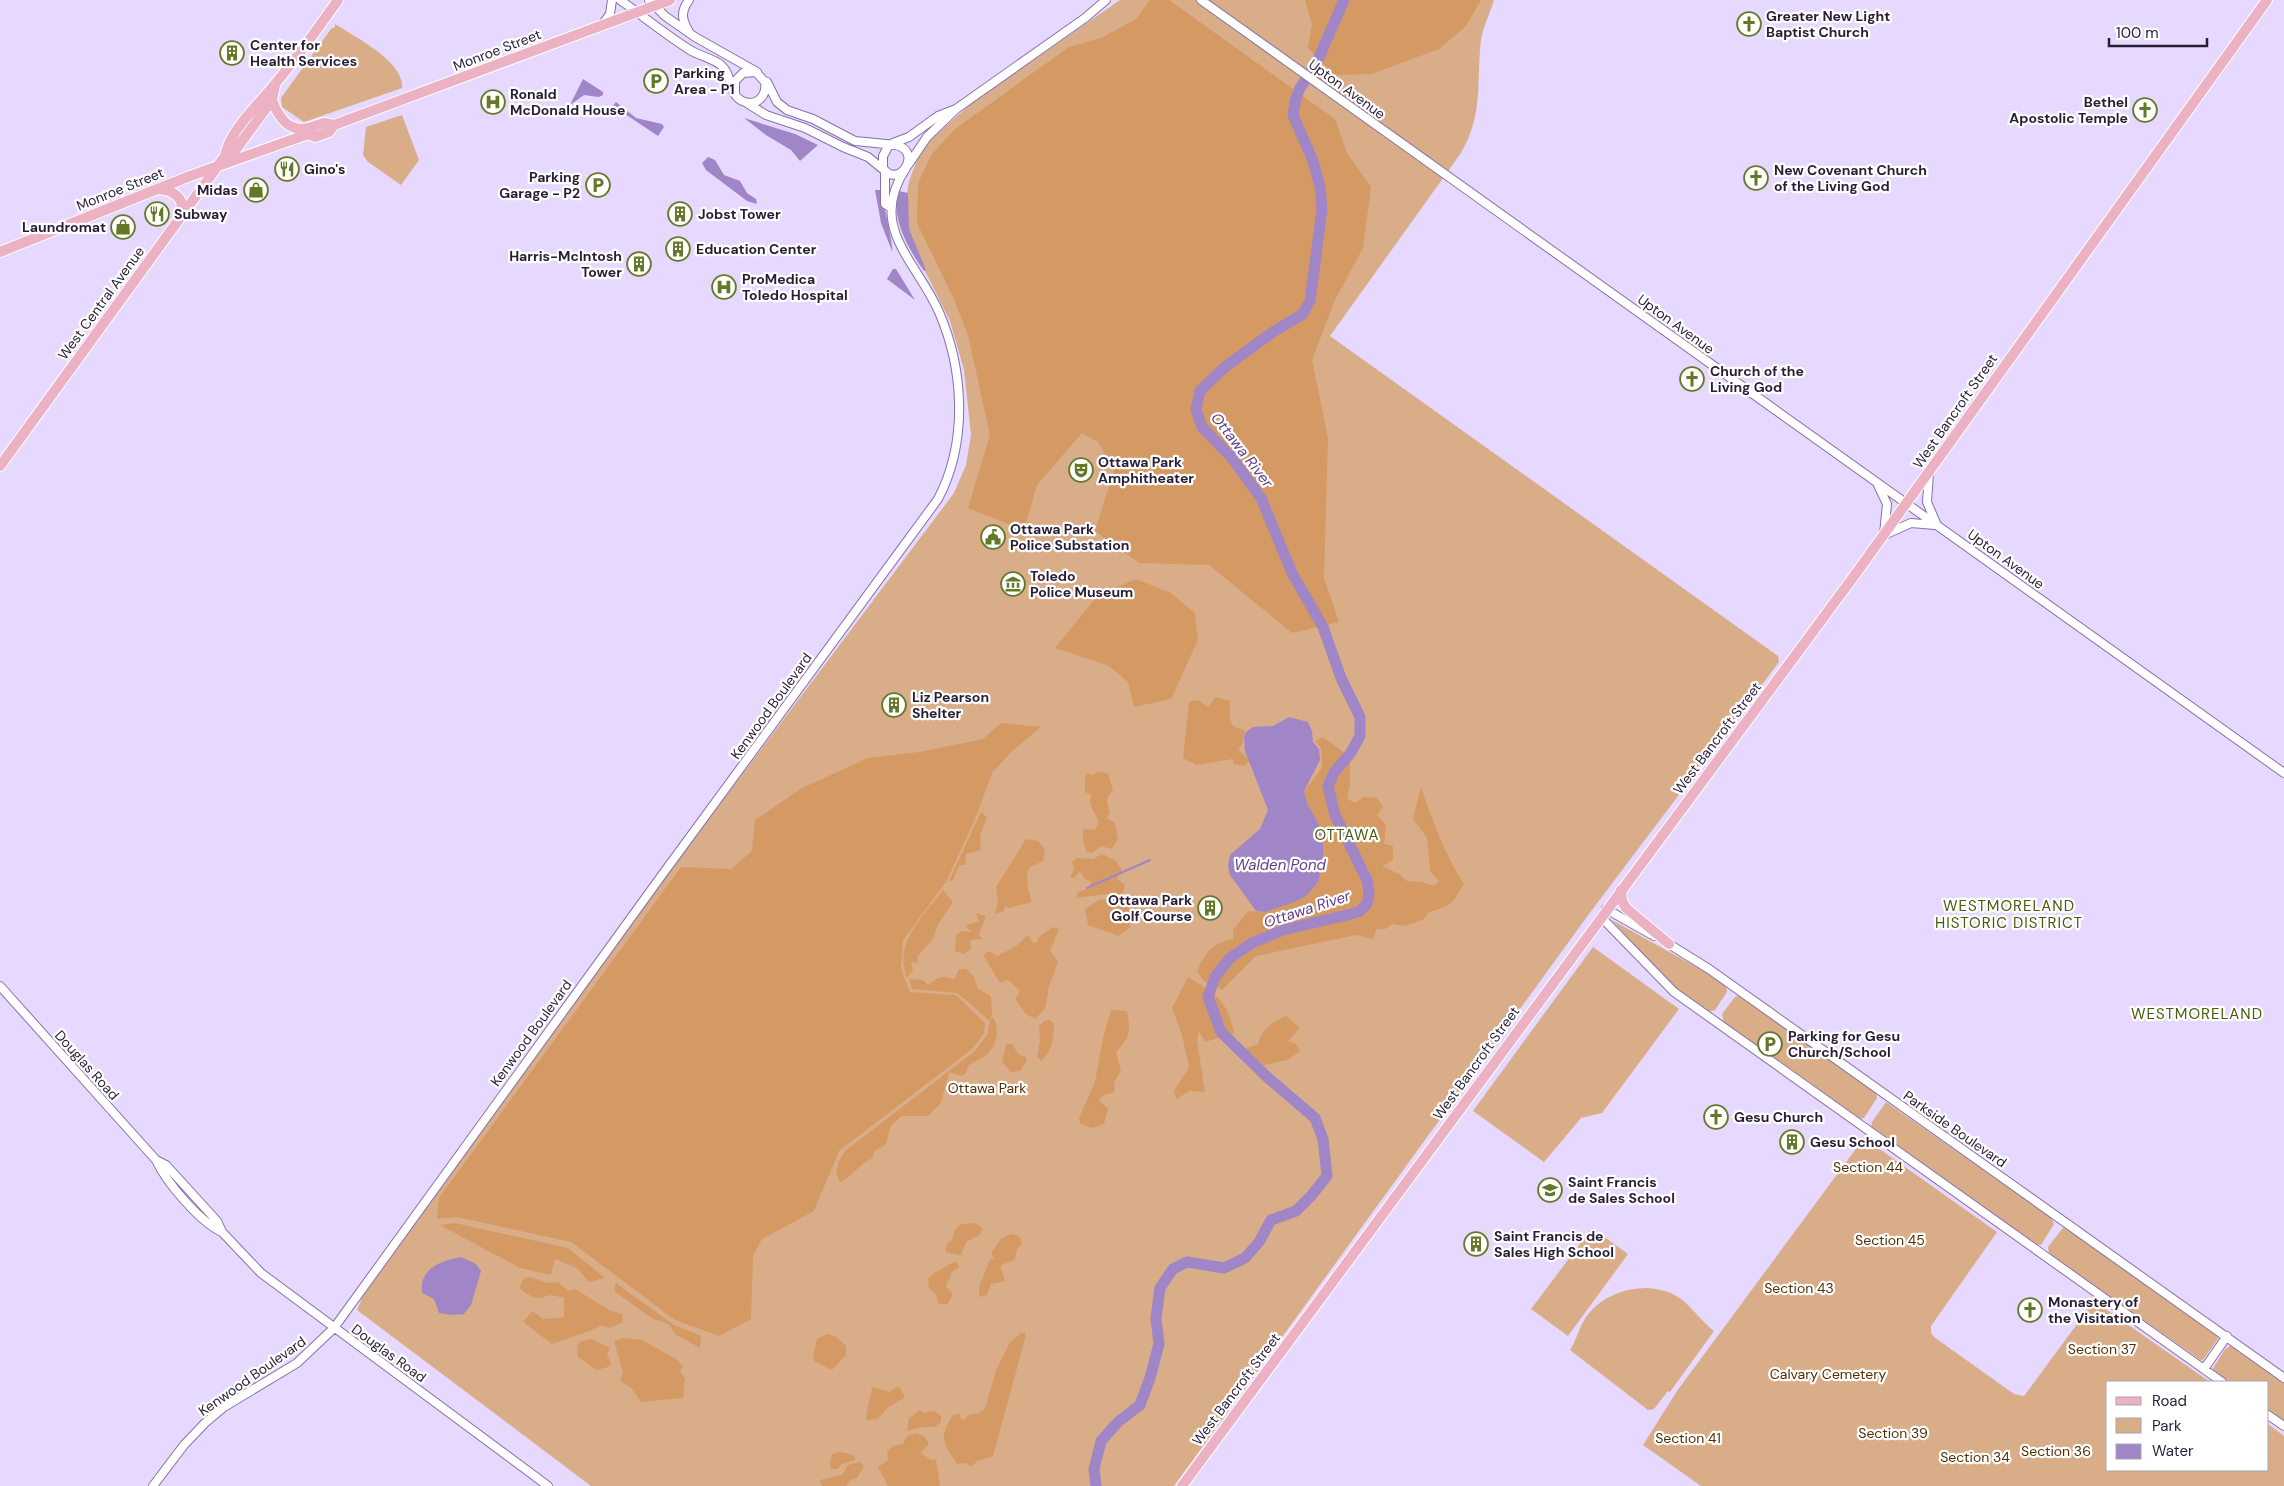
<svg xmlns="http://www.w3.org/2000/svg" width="2284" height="1486" font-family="'DM Sans',sans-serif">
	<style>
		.green { fill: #d9ad88 }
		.forest { fill: #d59a64 }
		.water { fill: #a085c7 }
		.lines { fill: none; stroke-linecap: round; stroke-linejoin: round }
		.stream { stroke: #a085c7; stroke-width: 2 }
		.river { stroke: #a085c7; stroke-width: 11 }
		.minor-casing { stroke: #8770aa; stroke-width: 10 }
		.major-casing { stroke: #fff; stroke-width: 12 }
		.minor { stroke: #fff; stroke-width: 8 }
		.major { stroke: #ecb1c2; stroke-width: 10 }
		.labels { text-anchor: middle; stroke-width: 4.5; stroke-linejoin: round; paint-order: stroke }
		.poi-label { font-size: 14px; font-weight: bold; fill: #271d35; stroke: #fff; text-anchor: start }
		.street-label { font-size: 14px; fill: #271d35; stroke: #fff }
		.park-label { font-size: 14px; fill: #552f02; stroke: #fff }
		.water-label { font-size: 15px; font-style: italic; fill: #5f3b8b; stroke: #fff }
		.neighbourhood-label { font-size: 15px; letter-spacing: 1px; fill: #485a0c; stroke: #fff }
	</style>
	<rect width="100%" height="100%" fill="#e7d8ff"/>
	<!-- green -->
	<path class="green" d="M1120,0H1494C1490,13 1483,27 1481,40C1476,83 1484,113 1461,153L1330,336L1778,656L1779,662L1586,918L1174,1486H591L357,1310L363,1296L683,853L954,493L966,465L971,435L964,370L950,321L909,239L906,199L909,181L917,160L932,138L972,103Z
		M335,24C355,37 405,62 402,88L304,122L282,107L281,98L331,29L335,27Z
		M402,115L419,160L401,185L368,162L363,155L366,127Z
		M1612,920L1707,973L1726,986L1727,992L1715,1010L1708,1012L1666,980Z
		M1593,947L1679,1009L1602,1113L1581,1118L1544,1162L1473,1111Z
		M1739,996L1876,1093L1877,1098L1864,1118L1858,1119L1724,1024L1722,1014L1735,997Z
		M1886,1102L2051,1217L2054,1224L2041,1245H2037L1874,1130L1871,1127L1872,1122Z
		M1864,1138L1997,1232L1931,1326V1333L1934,1337L2014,1394L2024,1396L2094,1301L2210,1382H2108V1470H2268V1424L2284,1436V1486H1701L1643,1445L1677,1391Z
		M1592,1228L1628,1254L1568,1336L1531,1309Z
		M2063,1228H2067L2217,1334L2218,1339L2202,1361L2049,1254L2048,1247Z
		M1647,1288C1687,1291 1689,1311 1714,1331L1670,1392L1668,1391L1654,1409L1648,1410L1570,1350C1576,1341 1578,1331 1583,1322C1596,1299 1622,1288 1647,1288Z
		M2231,1345L2284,1382V1422L2268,1410V1382H2229L2212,1370L2225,1349Z"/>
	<!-- forest -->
	<path class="forest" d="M1150,0H1169L1335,119L1347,153L1371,187L1363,248L1335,300L1312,360L1328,438L1324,578L1339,622L1292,633L1209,565L1139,563L1095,531L1114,470L1098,442L1082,433L1037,485L1024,530L968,508L990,435L968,335L952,295L917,223L918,183L932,154L955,129L1069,47L1101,38L1136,19Z
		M1305,0H1481L1466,26L1439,49L1372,74L1334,75L1308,48L1312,24Z
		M1136,579L1171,593L1195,613L1198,640L1171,699L1134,707L1128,682L1109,666L1055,648L1098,595Z
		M1216,697L1230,701V719L1233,726L1245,731L1242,745L1238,749L1250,761L1243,766L1234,764L1233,759L1196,765L1183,758L1189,702L1198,700L1208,707Z
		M1001,723L1041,727L1011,752L992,773L976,817L946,882L903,940L901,968L910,992L956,995L985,1023L984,1033L972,1049L839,1151L814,1211L762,1239L753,1256L751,1319L719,1336L675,1320L571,1242L457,1217L437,1219L439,1198L681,867L731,869L752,851L755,820L802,788L868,758L919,752L983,739Z
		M1323,737L1350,757V785L1347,799L1356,803L1363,797L1377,798L1383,807L1377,815L1386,825L1384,844L1393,846V860L1382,866L1399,874L1407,881L1422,882L1434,886L1439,881L1430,871L1427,838L1413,819L1421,787C1433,821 1444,853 1464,884L1454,900L1447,906L1428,913L1424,919L1405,926L1392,924L1385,929H1377L1373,939L1356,935L1256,956L1222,990L1203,980L1197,971C1207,950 1210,945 1233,939V930L1248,911L1266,912L1319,825L1306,803L1304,791L1322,768L1321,748L1315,741Z
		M1097,772L1108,773L1113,791C1104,798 1107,804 1110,813L1107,818L1115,823L1118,839L1112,849L1101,846L1092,853L1087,852C1084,847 1081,835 1084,829L1095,830L1099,822L1090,804L1091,795L1085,792V777L1087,773L1092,775Z
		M981,812L987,817L980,836L981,850L966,854L965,865H959L953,881H949Z
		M1026,839L1038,841L1045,849L1043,861L1029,868C1025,880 1028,890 1032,901C1025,906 1018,904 1010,908L1005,906L1004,911L995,914L998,902L996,887Z
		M1102,854L1116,861L1122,870L1117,879L1125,885L1122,895L1106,894L1077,898V893L1089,888L1091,882L1085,879L1080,871L1074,878L1070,877L1074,869L1072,862L1077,858L1093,859Z
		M943,890L953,902L937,926L933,939L917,957L918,962L911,963L913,970L907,978C893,942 923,917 943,890Z
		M1120,898L1131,911L1130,928L1118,936L1088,925L1085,909L1099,900Z
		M976,913L986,916L979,934L982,939L970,940L971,949L964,954L955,951L956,935L962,931L972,932L966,927L967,925L979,921Z
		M1053,927L1059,929L1050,950L1058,962L1049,986L1045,1009L1035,1019L1026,1014L1015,999L1020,991L1008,980L1000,983L983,955L989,951L997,956L1015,947L1028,935L1033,943L1037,942L1040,936Z
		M959,969H966L974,977L978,989L991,996L992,1015L990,1020L993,1017C1000,1029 997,1046 985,1056C980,1060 973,1062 968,1066L966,1073L962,1076L949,1072L941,1103L928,1116H901C899,1119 894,1122 892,1125C884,1140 893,1143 874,1151L873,1158C859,1163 853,1177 840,1182L836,1174L839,1161L845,1151L975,1051L987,1035L990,1021L957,993L912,989L909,979L923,980L928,985C936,979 944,973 954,980Z
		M1188,977C1216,994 1227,999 1234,1033L1205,1042L1199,1031L1197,1040L1205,1092L1190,1091L1176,1099L1174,1091L1189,1067L1182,1035L1172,1008Z
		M1111,1010L1127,1011C1131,1033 1130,1036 1116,1052L1121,1071L1114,1082L1115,1090L1112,1093L1103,1095L1099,1100L1108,1109L1104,1124L1093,1128L1080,1124L1079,1118L1095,1082L1103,1038Z
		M1286,1016L1300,1028L1288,1041L1296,1044L1300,1051L1288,1060L1260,1066L1249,1059L1247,1048L1258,1044C1261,1029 1272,1022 1286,1016Z
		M1050,1020L1054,1024C1054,1038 1052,1050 1042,1061L1037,1057L1040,1040L1039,1026L1044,1021Z
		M1006,1044H1012L1019,1055L1025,1056L1027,1060L1020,1071L1011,1072L1002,1062Z
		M455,1223L568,1248L605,1278L589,1282L577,1268L555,1259L551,1275L520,1268L440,1225Z
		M976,1223L983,1229L979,1235L966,1242L961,1255L948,1253L945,1251L947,1244L952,1240L955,1229L962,1224Z
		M1011,1234L1019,1236L1022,1243L1017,1249L1015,1259L1000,1266L1005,1281L991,1284L987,1295L979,1297V1287L989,1262L991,1259L995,1260L991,1253L1001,1239Z
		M956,1261L959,1267L952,1272L946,1286L953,1294L948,1304H939L935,1293L929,1288L928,1279L934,1273Z
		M531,1277L547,1283L558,1282L569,1291L575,1289L611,1311L622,1314L623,1322L609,1328L601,1325C597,1330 561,1340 552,1344L523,1322L532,1311L543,1319L564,1317V1298L551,1295L540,1298L532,1297L519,1288L524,1278Z
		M616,1283L674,1325L701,1336L700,1348L675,1334L669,1324L653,1319L614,1291Z
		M1021,1333H1025V1339L993,1456L978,1461L971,1466L965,1463L957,1464C943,1442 938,1438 953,1415L960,1414L961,1419L965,1420L968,1415L979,1413L985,1409L996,1370L1010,1342Z
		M827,1334L835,1336L846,1346V1355L832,1370L815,1362L813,1356L817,1339Z
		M623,1338L642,1340L678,1360L683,1367L680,1371L685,1379L683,1398L641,1402L631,1388L620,1381L623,1372L614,1341Z
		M591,1339L610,1348L607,1354L611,1363L608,1367L597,1370L578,1357L577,1346L581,1341Z
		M899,1386L905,1397L887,1408L878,1419L866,1420C866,1408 871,1399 872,1387L889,1392Z
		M920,1410L923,1413L934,1411L941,1416V1422L935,1427H923L907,1431L909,1418Z
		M915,1433L925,1437L929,1444L920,1453L932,1460L936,1459L940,1486H888L878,1467L888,1460L887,1451L893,1446L903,1444L906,1437Z
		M840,1452L854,1455L855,1460L842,1464L837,1469H831L830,1462L832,1454Z
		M860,1462L864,1466L857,1478L851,1480L846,1486H822L820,1480L842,1475L848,1465Z"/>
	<!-- water -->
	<path class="water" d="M583,79L603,92V95L599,97L584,95L570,105Z
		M616,102L636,118L662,124L664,127L658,136L613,106Z
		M744,118L795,134L818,145L800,161L791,150L766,135Z
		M708,157L715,160L724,175L740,181L747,193L756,199L757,204L747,201L706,170L702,163Z
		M875,190H882C882,202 894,246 892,251L881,223Z
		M899,191L908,193L909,229L926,270L924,271C909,250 890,218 899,191Z
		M893,269H896L915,300L887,279Z
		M1289,717L1308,722L1312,731L1313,742L1319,749L1320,760L1304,791L1307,803L1319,825L1323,845V860L1318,882L1307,895L1297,901L1266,912L1256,911L1230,875L1228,866L1230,855L1260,829L1268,810L1245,751L1244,737L1246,732L1253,727L1273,726Z
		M461,1257L476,1264L481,1271L471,1305L464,1314L451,1315L439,1313L434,1299L422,1293C419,1268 441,1261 461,1257Z"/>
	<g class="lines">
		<!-- stream -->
		<path class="stream" d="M1087,888L1150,860"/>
		<!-- river -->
		<path class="river" d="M1096,1486L1094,1469L1101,1441L1118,1422L1140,1405L1150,1378L1159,1344L1156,1318L1160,1288L1173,1269L1187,1262L1224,1268L1245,1258L1259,1242L1271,1220L1296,1211L1311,1196L1327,1176L1323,1139L1315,1118L1266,1076L1221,1032L1208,997L1215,977L1230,958L1252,943L1283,930L1347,915L1360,911L1367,904L1369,894L1367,880L1335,815L1328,786L1335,771L1350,754L1360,736V717L1341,678L1323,627L1292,573L1261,498L1232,458L1202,427L1196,410L1200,391L1225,367L1273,332L1303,314L1310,301L1322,209L1320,187L1313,161L1293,115L1296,98L1300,88L1317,62L1344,0"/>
		<!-- minor casing -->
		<g class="minor-casing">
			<path id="minor" d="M620,0C643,16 666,35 690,50C700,56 712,58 721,65C733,75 728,97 745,102C759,106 767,94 765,82L756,72L743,73L735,81V93
				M649,0L665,16L695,37L757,72
				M689,0C680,12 682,20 689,32
				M1201,0L2284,773
				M602,25L610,14L612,0
				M767,82L777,102L787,110L813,119L855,141L896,145C924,152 898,190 883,168V156L889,145
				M747,103L766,115L805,128L843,147L868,157L884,170
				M893,143L909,137L938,116L956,109
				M908,165L927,137L956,109L1085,18L1106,0
				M885,172V204L890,207
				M1929,473L1927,502L1936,523
				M1878,485L1887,504L1884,534
				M1884,535L1911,523L1935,525
				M1606,909L1654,936
				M1601,917L1674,992L2222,1382
				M1664,941L1709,969L2284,1378
				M0,986L156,1160C166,1182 200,1222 222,1232
				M156,1160L166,1165L217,1221L222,1232L261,1273L548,1486
				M2204,1369L2227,1336
				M2268,1415L2284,1426
				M153,1486L184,1445L205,1423L224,1407L297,1363L334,1328L662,875L938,499C968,442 964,370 939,312C916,260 867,227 906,168"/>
		</g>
		<!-- major casing -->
		<g class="major-casing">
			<path id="major" d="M272,100C279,119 290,134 312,127
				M308,134L315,137L329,132L334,125
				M225,156L234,152L267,107L272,100L275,85
				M158,189C174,190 187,199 180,216
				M0,252L190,176L308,134L312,127L324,123L334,125L670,0
				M0,466L225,156C229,131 260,103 275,84C298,57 318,28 338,0
				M1621,890L1622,901L1626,908L1669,944
				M1182,1486L1857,572L2267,0"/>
		</g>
		<!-- minor -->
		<use href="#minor" class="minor"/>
		<!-- major -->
		<use href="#major" class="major"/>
	</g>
	<!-- icons -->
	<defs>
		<g id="church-ring" transform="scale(1.25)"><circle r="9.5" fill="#fff" stroke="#647828" stroke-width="1.5"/><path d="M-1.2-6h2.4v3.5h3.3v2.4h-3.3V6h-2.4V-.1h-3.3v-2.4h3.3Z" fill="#647828"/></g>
		<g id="building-ring" transform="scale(1.25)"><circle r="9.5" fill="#fff" stroke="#647828" stroke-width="1.5"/><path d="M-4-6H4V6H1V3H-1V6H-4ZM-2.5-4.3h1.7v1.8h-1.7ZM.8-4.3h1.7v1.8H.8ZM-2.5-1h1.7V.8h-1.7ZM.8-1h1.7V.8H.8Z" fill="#647828"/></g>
		<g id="parking-ring" transform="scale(1.25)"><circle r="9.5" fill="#fff" stroke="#647828" stroke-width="1.5"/><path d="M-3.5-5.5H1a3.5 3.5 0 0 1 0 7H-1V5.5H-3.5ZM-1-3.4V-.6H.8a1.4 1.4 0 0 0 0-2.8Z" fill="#647828"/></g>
		<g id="hospital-ring" transform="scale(1.25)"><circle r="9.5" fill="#fff" stroke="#647828" stroke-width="1.5"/><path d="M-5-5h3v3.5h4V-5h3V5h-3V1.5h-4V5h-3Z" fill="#647828"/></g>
		<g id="restaurant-ring" transform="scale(1.25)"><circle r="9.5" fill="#fff" stroke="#647828" stroke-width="1.5"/><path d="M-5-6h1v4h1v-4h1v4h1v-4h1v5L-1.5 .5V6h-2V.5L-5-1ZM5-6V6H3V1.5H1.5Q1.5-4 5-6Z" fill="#647828"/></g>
		<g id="shop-ring" transform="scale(1.25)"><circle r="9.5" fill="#fff" stroke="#647828" stroke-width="1.5"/><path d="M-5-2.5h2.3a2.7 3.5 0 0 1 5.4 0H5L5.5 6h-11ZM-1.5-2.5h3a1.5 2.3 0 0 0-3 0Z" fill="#647828"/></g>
		<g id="theatre-ring" transform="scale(1.25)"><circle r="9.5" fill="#fff" stroke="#647828" stroke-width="1.5"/><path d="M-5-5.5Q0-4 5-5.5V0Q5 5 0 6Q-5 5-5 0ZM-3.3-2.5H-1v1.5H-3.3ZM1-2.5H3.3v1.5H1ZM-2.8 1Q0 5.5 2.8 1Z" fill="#647828"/></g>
		<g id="civic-ring" transform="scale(1.25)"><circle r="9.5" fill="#fff" stroke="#647828" stroke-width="1.5"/><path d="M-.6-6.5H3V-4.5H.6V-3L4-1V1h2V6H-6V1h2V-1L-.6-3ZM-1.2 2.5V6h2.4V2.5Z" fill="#647828"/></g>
		<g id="museum-ring" transform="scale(1.25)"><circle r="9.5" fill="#fff" stroke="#647828" stroke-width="1.5"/><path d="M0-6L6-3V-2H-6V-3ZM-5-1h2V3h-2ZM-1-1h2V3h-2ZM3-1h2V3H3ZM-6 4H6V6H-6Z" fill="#647828"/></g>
		<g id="school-ring" transform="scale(1.25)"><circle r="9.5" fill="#fff" stroke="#647828" stroke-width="1.5"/><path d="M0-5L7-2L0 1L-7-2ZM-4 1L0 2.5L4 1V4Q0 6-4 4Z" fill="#647828"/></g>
	</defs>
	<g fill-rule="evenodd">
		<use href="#church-ring" x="1749" y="24"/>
		<use href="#building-ring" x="232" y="53"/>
		<use href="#parking-ring" x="656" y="81"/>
		<use href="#hospital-ring" x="493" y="102"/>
		<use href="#church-ring" x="2145" y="110"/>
		<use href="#restaurant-ring" x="287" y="169"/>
		<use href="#church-ring" x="1756" y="178"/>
		<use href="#parking-ring" x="598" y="185"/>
		<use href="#shop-ring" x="256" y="190"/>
		<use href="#restaurant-ring" x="157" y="214"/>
		<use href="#building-ring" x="680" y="214"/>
		<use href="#shop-ring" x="123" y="227"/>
		<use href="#building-ring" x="678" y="249"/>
		<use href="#building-ring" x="639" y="264"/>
		<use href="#hospital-ring" x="724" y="287"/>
		<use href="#church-ring" x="1692" y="379"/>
		<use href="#theatre-ring" x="1081" y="470"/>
		<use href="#civic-ring" x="993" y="537"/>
		<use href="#museum-ring" x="1013" y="584"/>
		<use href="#building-ring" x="894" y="705"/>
		<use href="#building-ring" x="1210" y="908"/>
		<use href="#parking-ring" x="1770" y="1044"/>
		<use href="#church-ring" x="1716" y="1117"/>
		<use href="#building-ring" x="1792" y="1142"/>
		<use href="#school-ring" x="1550" y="1190"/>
		<use href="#building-ring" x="1476" y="1244"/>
		<use href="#church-ring" x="2030" y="1310"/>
	</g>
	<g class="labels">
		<!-- poi labels -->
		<g class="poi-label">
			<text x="1766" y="21">Greater New Light<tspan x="1766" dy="16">Baptist Church</tspan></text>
			<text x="250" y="50">Center for<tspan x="250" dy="16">Health Services</tspan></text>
			<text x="674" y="78">Parking<tspan x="674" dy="16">Area - P1</tspan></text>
			<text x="510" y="99">Ronald<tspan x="510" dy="16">McDonald House</tspan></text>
			<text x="2128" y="107" text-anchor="end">Bethel<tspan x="2128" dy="16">Apostolic Temple</tspan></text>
			<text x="304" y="174">Gino's</text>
			<text x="1774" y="175">New Covenant Church<tspan x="1774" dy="16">of the Living God</tspan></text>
			<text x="580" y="182" text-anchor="end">Parking<tspan x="580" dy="16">Garage - P2</tspan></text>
			<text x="238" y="195" text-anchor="end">Midas</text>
			<text x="174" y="219">Subway</text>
			<text x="698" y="219">Jobst Tower</text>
			<text x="106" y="232" text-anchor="end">Laundromat</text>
			<text x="696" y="254">Education Center</text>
			<text x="622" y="261" text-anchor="end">Harris-McIntosh<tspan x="622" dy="16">Tower</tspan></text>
			<text x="742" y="284">ProMedica<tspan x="742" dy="16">Toledo Hospital</tspan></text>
			<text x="1710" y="376">Church of the<tspan x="1710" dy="16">Living God</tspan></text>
			<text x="1098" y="467">Ottawa Park<tspan x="1098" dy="16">Amphitheater</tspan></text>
			<text x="1010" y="534">Ottawa Park<tspan x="1010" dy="16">Police Substation</tspan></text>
			<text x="1030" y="581">Toledo<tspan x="1030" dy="16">Police Museum</tspan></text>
			<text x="912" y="702">Liz Pearson<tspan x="912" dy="16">Shelter</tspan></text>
			<text x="1192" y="905" text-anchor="end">Ottawa Park<tspan x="1192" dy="16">Golf Course</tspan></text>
			<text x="1788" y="1041">Parking for Gesu<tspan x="1788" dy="16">Church/School</tspan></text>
			<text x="1734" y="1122">Gesu Church</text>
			<text x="1810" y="1147">Gesu School</text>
			<text x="1568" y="1187">Saint Francis<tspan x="1568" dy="16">de Sales School</tspan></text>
			<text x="1494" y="1241">Saint Francis de<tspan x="1494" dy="16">Sales High School</tspan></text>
			<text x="2048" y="1307">Monastery of<tspan x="2048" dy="16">the Visitation</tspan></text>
		</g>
		<!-- street labels -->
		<g class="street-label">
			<text transform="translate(497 50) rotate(-21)" y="5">Monroe Street</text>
			<text transform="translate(1347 89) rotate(36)" y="5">Upton Avenue</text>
			<text transform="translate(120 189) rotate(-22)" y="5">Monroe Street</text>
			<text transform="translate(101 303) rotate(-54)" y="5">West Central Avenue</text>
			<text transform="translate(1676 324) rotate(36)" y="5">Upton Avenue</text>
			<text transform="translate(1955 411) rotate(-55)" y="5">West Bancroft Street</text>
			<text transform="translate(2006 559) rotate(36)" y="5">Upton Avenue</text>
			<text transform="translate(771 706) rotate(-54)" y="5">Kenwood Boulevard</text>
			<text transform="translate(1717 738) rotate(-53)" y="5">West Bancroft Street</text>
			<text transform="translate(531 1033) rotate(-54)" y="5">Kenwood Boulevard</text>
			<text transform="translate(1476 1063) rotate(-54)" y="5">West Bancroft Street</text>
			<text transform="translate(87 1065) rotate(48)" y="5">Douglas Road</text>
			<text transform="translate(1955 1129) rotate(35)" y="5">Parkside Boulevard</text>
			<text transform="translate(389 1353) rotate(36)" y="5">Douglas Road</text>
			<text transform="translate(252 1376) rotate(-35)" y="5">Kenwood Boulevard</text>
			<text transform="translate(1236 1389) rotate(-53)" y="5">West Bancroft Street</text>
		</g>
		<!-- park labels -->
		<g class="park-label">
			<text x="987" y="1093">Ottawa Park</text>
			<text x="1868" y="1172">Section 44</text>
			<text x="1890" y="1245">Section 45</text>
			<text x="1799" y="1293">Section 43</text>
			<text x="2102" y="1354">Section 37</text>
			<text x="1828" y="1379">Calvary Cemetery</text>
			<text x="1893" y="1438">Section 39</text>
			<text x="1688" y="1443">Section 41</text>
			<text x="2056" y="1456">Section 36</text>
			<text x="1975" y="1462">Section 34</text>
		</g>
		<!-- water labels -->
		<g class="water-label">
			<text transform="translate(1242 450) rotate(52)" y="5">Ottawa River</text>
			<text x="1280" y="870">Walden Pond</text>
			<text transform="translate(1307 909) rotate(-18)" y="5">Ottawa River</text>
		</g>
		<!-- neighbourhood labels -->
		<g class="neighbourhood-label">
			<text x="1347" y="840">OTTAWA</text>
			<text x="2009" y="911">WESTMORELAND<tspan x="2009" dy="17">HISTORIC DISTRICT</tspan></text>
			<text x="2197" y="1019">WESTMORELAND</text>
		</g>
	</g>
	<!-- legend -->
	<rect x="2106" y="1381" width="162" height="90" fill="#ffffff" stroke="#a9a5ae"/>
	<rect x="2116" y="1397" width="25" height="8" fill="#ecb1c2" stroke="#a9a5ae"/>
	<text x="2152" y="1406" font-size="15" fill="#271d35">Road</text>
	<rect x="2116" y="1418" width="25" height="15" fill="#d9ad88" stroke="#a9a5ae"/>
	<text x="2152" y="1431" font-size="15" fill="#271d35">Park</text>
	<rect x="2116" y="1444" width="25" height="15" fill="#a085c7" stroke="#a9a5ae"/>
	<text x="2152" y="1456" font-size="15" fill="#271d35">Water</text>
	<!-- scale -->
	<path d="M2109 38v8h98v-8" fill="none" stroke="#271d35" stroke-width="2.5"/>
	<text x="2116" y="38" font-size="15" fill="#271d35" stroke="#ffffff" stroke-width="4" paint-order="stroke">100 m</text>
</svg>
